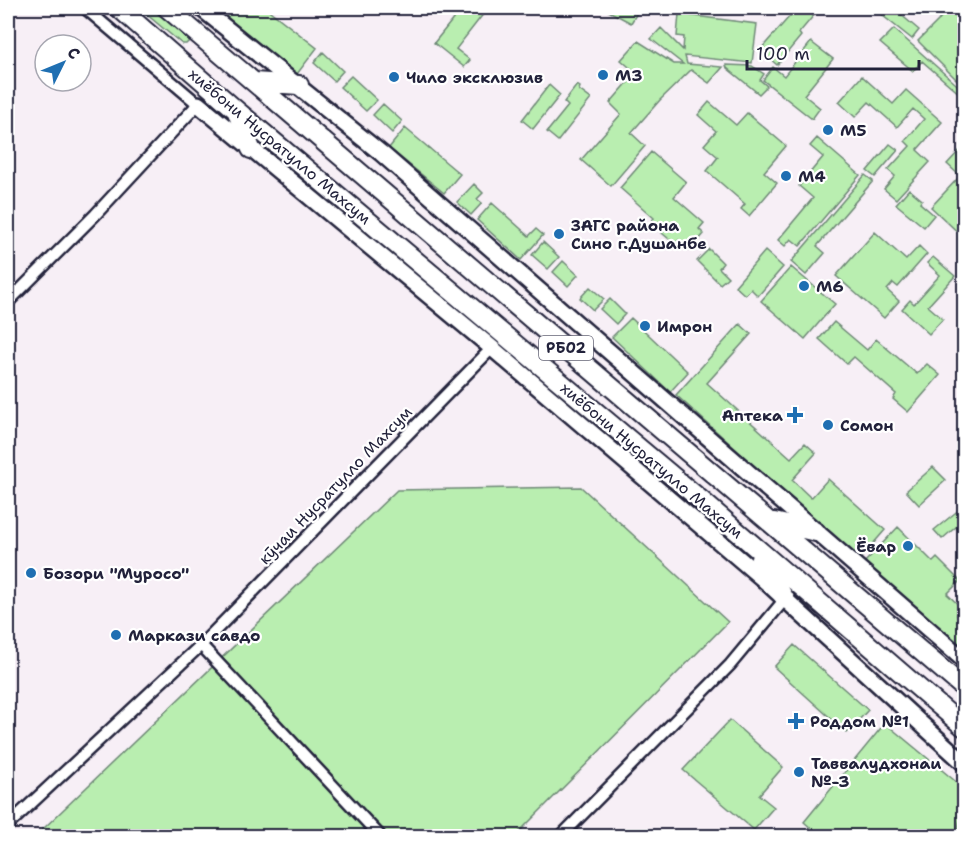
<svg xmlns="http://www.w3.org/2000/svg" width="972" height="844" font-family="'Shantell Sans',sans-serif">
	<style>
		.green { fill: #b9eeb0; stroke: #6e8876; stroke-width: 1.5 }
		.lines { fill: none; stroke-linecap: round; stroke-linejoin: round }
		.street-casing { stroke: #22223b; stroke-width: 15 }
		.secondary-casing { stroke: #22223b; stroke-width: 20 }
		.highway-casing { stroke: #22223b; stroke-width: 22 }
		.street { stroke: #fff; stroke-width: 10 }
		.secondary { stroke: #fff; stroke-width: 15 }
		.highway { stroke: #fff; stroke-width: 18 }
		.poi-dot { fill: #1f6fb2; stroke: #fff; stroke-width: 2 }
		.labels { text-anchor: middle; stroke-width: 4.5; stroke-linejoin: round; paint-order: stroke }
		.shield { fill: #fff; stroke: #646476; stroke-width: 1.5 }
		.shield-label { font-size: 15px; font-weight: bold; fill: #22223b }
		.poi-label { font-size: 16px; font-weight: bold; fill: #22223b; stroke: #fff; text-anchor: start }
		.street-label { font-size: 16px; fill: #22223b; stroke: #fff }
	</style>
	<rect width="100%" height="100%" fill="#f7eff6"/>
	<filter id="ink" filterUnits="userSpaceOnUse"><feTurbulence type="fractalNoise" baseFrequency=".0167" numOctaves="2"/><feDisplacementMap in="SourceGraphic" scale="12" xChannelSelector="R" yChannelSelector="G"/><feConvolveMatrix kernelMatrix="1 2 1 2 8 2 1 2 1" color-interpolation-filters="sRGB"/></filter>
	<g filter="url(#ink)">
		<!-- green -->
		<path class="green" d="M139,8H150L186,35L189,41L186,44H182Z
			M229,8H266L317,48L297,74L223,15Z
			M462,8H488L456,49L470,60L464,67L434,43Z
			M603,8H640L631,23Z
			M797,8H820L799,33L801,36L777,65L760,50Z
			M873,8H893L919,30L912,39Z
			M947,8H964V87L918,41L938,21Z
			M679,14L757,24L752,63L685,56L687,64L723,67L709,83L691,70L660,100L631,133L645,146L611,186L581,160L621,114L610,103L636,73L621,60L638,41L674,64H683L651,39L661,28L683,50L684,37L677,36Z
			M894,29L964,91V92L961,95L922,61L913,71L880,43Z
			M811,42L833,59L804,95L820,108L812,119L763,80L773,67L784,76Z
			M323,52L343,71L334,81L314,63Z
			M726,65L752,66L764,74L760,80L767,86L759,94L727,68Z
			M351,76L377,100L366,111L340,87Z
			M862,76L893,104L906,90L942,122L917,150L930,162L896,199L884,189L895,176L888,170L910,146L905,141L924,119L913,109L897,127L869,102L855,117L839,102Z
			M549,85L560,95L533,129L522,120Z
			M577,85L580,87L579,90L591,99L558,141L547,132L568,106L564,102Z
			M709,102L736,125L747,113L786,146L764,172L777,183L749,216L741,209L745,204L707,171L718,157L704,145L716,131L698,115Z
			M383,104L402,121L392,133L373,115Z
			M405,128L460,174L444,193L389,148Z
			M817,138L860,175L800,246L791,239L785,246L778,240L813,198L799,186L823,157L810,146Z
			M890,144L898,150L875,177L867,171Z
			M959,151L964,156V238L931,207L960,176L947,164Z
			M651,152L686,182L674,197L704,223L699,229L704,234L690,250L679,240L675,244L650,223L654,218L620,188Z
			M865,175L873,181L817,246L825,253L806,275L791,262Z
			M474,184L483,193L477,199L482,203L471,215L457,202Z
			M909,189L922,200L920,203L934,215L924,227L896,204Z
			M492,203L529,236L536,229L543,235L521,260L477,220Z
			M875,232L906,260L919,246L927,254L898,287L893,283L887,290L899,301L884,318L836,276Z
			M543,242L559,257L548,269L532,255Z
			M709,249L723,263L719,268L728,277L720,284L697,261Z
			M765,251L783,267L758,296L751,289L745,295L735,286Z
			M933,257L955,276L928,306L943,319L929,334L902,309L910,300L914,304L940,275L927,263Z
			M563,261L578,275L568,286L553,272Z
			M791,267L835,304L805,339L761,301Z
			M590,287L604,299L593,310L580,298Z
			M610,299L625,314L616,324L600,309Z
			M631,318L688,372L670,392L612,337Z
			M834,322L867,350L876,339L917,374L927,364L940,375L908,412L893,399L896,394L854,357L847,364L819,339Z
			M740,324L751,334L707,383L791,458L805,443L816,453L792,480L811,498L828,479L885,530L859,560L676,395Z
			M933,467L946,480L919,505L906,491Z
			M581,487L728,622L515,836H48L42,830L397,490Z
			M960,509L964,514V535L956,527L942,539L934,530Z
			M898,527L933,562L937,558L960,581L947,594L963,609L957,615L964,623V661L864,563Z
			M794,645L868,710L847,733L774,667Z
			M730,720L783,767L759,795L774,807L754,830L683,770Z
			M885,723L960,785V819L957,836H820L804,822Z"/>
		<g class="lines">
			<!-- street casing -->
			<g class="street-casing">
				<path id="street" d="M8,302L95,215L198,104L85,8
					M201,645L380,836
					M8,825L201,645L492,348
					M561,836L730,665L785,599"/>
			</g>
			<!-- secondary casing -->
			<g class="secondary-casing">
				<path id="secondary" d="M201,8L381,153L964,660
					M198,104L492,348L763,579L964,763"/>
			</g>
			<!-- highway casing -->
			<g class="highway-casing">
				<path id="highway" d="M119,8L236,110L702,501L964,727
					M167,8L964,688
					M254,82L299,85
					M237,112L251,149
					M774,522L816,532
					M760,559L785,599"/>
			</g>
			<!-- street -->
			<use href="#street" class="street"/>
			<!-- secondary -->
			<use href="#secondary" class="secondary"/>
			<!-- highway -->
			<use href="#highway" class="highway"/>
		</g>
	</g>
	<!-- markers -->
	<g class="poi-dot">
		<circle cx="603" cy="75" r="6"/>
		<circle cx="394" cy="77" r="6"/>
		<circle cx="828" cy="130" r="6"/>
		<circle cx="786" cy="176" r="6"/>
		<circle cx="559" cy="234" r="6"/>
		<circle cx="804" cy="286" r="6"/>
		<circle cx="645" cy="326" r="6"/>
		<path d="M792 406h6v6h6v6h-6v6h-6v-6h-6v-6h6z"/>
		<circle cx="828" cy="425" r="6"/>
		<circle cx="908" cy="546" r="6"/>
		<circle cx="31" cy="573" r="6"/>
		<circle cx="116" cy="635" r="6"/>
		<path d="M793 712h6v6h6v6h-6v6h-6v-6h-6v-6h6z"/>
		<circle cx="799" cy="772" r="6"/>
	</g>
	<g class="labels">
		<!-- shield labels -->
		<rect class="shield" x="539" y="336" width="54" height="24" rx="4.5"/>
		<g class="shield-label">
			<text x="566" y="353">РБ02</text>
		</g>
		<!-- poi labels -->
		<g class="poi-label">
			<text x="615" y="81">М3</text>
			<text x="406" y="83">Чило эксклюзив</text>
			<text x="840" y="136">М5</text>
			<text x="798" y="182">М4</text>
			<text x="571" y="231">ЗАГС района<tspan x="571" dy="18">Сино г.Душанбе</tspan></text>
			<text x="816" y="292">М6</text>
			<text x="657" y="332">Имрон</text>
			<text x="783" y="421" text-anchor="end">Аптека</text>
			<text x="840" y="431">Сомон</text>
			<text x="896" y="552" text-anchor="end">Ёвар</text>
			<text x="43" y="579">Бозори "Муросо"</text>
			<text x="128" y="641">Маркази савдо</text>
			<text x="810" y="727">Роддом №1</text>
			<text x="811" y="769">Таввалудхонаи<tspan x="811" dy="18">№-3</tspan></text>
		</g>
		<!-- street labels -->
		<g class="street-label">
			<text transform="translate(280 146) rotate(40)" y="6">хиёбони Нусратулло Махсум</text>
			<text transform="translate(652 460) rotate(40)" y="6">хиёбони Нусратулло Махсум</text>
			<text transform="translate(335 485) rotate(-46)" y="6">кӯчаи Нусратулло Махсум</text>
		</g>
	</g>
	<!-- margin -->
	<rect width="972" height="844" fill="none" stroke="#fff" stroke-width="30"/>
	<rect x="15" y="15" width="942" height="814" fill="none" stroke="#22223b" stroke-width="2" filter="url(#ink)"/>
	<!-- north arrow -->
	<g transform="translate(63 63) rotate(47)"><circle r="28" fill="#ffffff" stroke="#a7a7b1" stroke-width="1.5"/>
	<path d="M0-4.5L10 22L0 15L-10 22Z" fill="#1f6fb2"/>
	<text y="-9" font-size="16" font-weight="bold" text-anchor="middle" fill="#22223b">С</text>
	</g>
	<!-- scale -->
	<path d="M747 60v9h172v-9" fill="none" stroke="#22223b" stroke-width="3"/>
	<text x="756" y="60" font-size="18" fill="#22223b" stroke="#ffffff" stroke-width="4.5" paint-order="stroke">100 m</text>
</svg>
